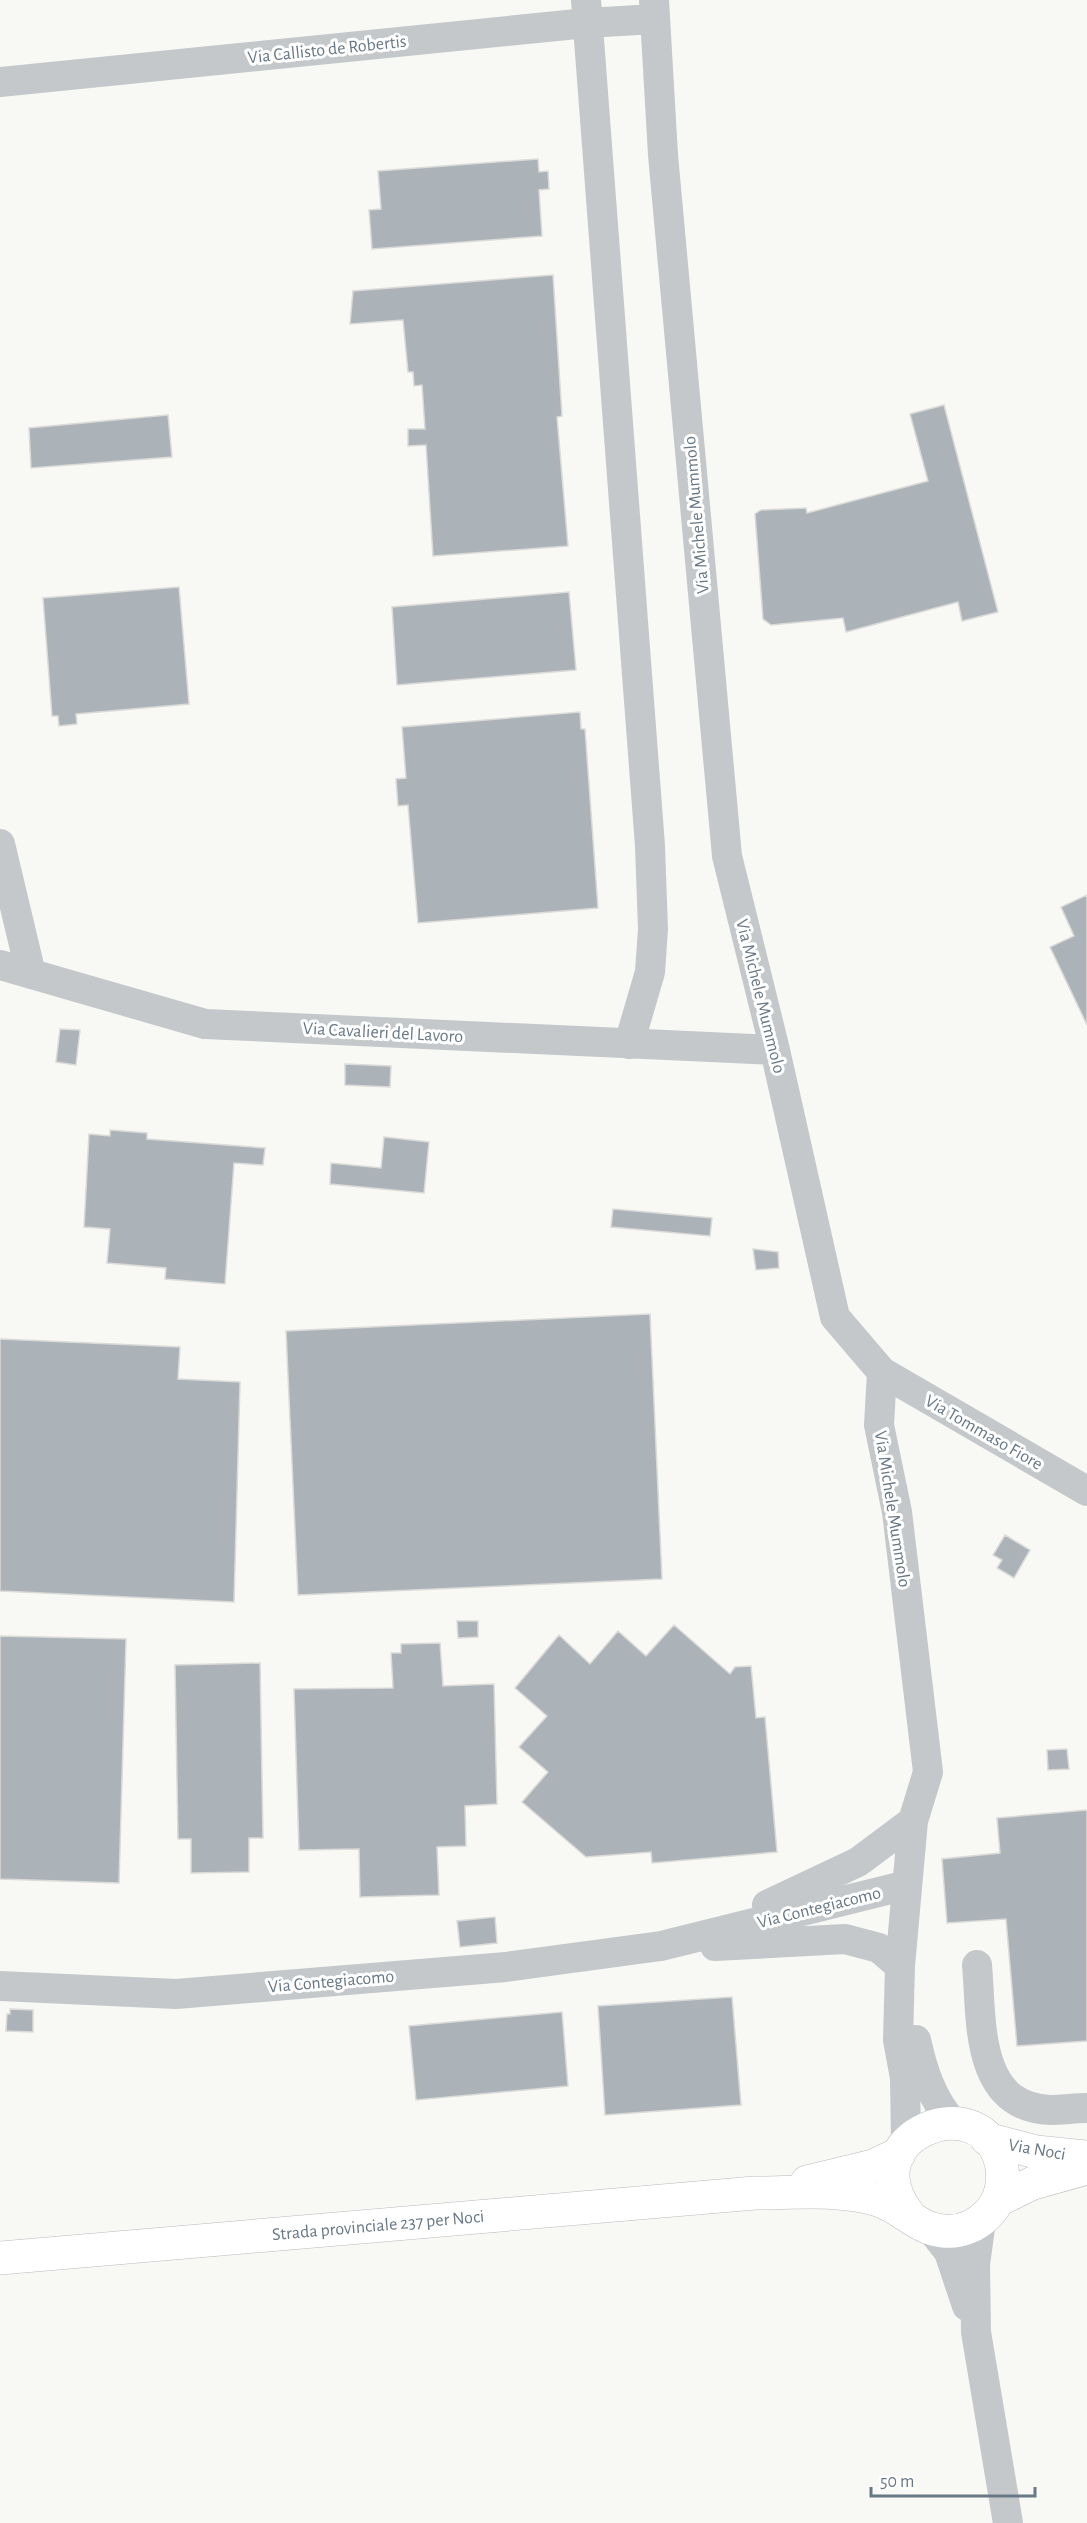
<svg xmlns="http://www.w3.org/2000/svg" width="1087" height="2523" font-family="'Alegreya Sans',sans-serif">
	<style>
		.building { fill: #abb3b8; stroke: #dadad8; stroke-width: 1.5 }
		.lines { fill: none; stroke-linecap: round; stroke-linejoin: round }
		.major-casing { stroke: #b7bbbf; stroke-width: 34 }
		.minor { stroke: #c4c8cb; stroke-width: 30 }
		.major { stroke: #fff; stroke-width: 33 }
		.labels { text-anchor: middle; stroke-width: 6; stroke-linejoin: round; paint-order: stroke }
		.street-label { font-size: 18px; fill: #687886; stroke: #fff }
	</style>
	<rect width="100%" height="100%" fill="#f8f8f5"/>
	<!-- building -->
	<path class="building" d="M538,159L539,172L548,171L549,189L539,190L542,236L372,249L369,210L381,209L378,171Z
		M553,275L562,416L557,417L568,546L433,556L426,445L408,446V429H425L422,385L414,386L413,372H408L403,320L350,324L353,291Z
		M944,405L998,612L962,621L958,602L846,632L843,618L771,625L763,619L755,514L761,510L806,508L807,513L928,481L910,414Z
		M168,415L172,457L31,468L29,428Z
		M179,587L189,704L76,714L77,724L59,726L58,716H52L43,598Z
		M569,592L576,670L397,685L392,607Z
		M580,712L581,729H585L598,908L418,923L408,805L398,806L396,779L406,778L402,727Z
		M1087,895V1025L1050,947L1074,936L1061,907Z
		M60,1029L80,1030L76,1065L56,1062Z
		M345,1064L391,1066L390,1087L345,1085Z
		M110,1130L147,1133V1139L265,1148L263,1165L234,1163L225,1284L165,1279L166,1268L107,1263L110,1229L84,1227L89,1134L110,1136Z
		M384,1137L429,1142L424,1193L330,1184L331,1163L381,1168Z
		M613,1209L712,1218L710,1236L611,1227Z
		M753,1249L778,1252L779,1268L756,1270Z
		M650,1314L662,1579L298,1595L286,1331Z
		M0,1339L180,1347L178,1379L240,1382L234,1602L0,1591Z
		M1005,1535L1030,1550L1014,1578L997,1568L1002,1560L993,1555Z
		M457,1621H478V1637L458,1638Z
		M674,1625L730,1674L735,1667L751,1666L756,1718L765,1717L777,1852L652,1863L651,1852L586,1857L522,1802L548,1772L519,1747L547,1716L515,1688L559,1635L590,1664L618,1631L646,1656Z
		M0,1636L126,1639L119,1883L0,1879Z
		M440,1643L443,1686L494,1684L497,1804L465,1806L466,1846L437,1847L439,1895L360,1897L359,1849L299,1850L294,1689L393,1688L391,1653H401V1644Z
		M260,1663L263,1838H249V1872L191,1873V1839H178L175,1665Z
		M1067,1749L1069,1769L1048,1770L1047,1750Z
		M1087,1810V2041L1017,2046L1006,1919L947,1923L942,1859L1000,1853L997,1818Z
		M495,1917L497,1943L460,1947L457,1921Z
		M732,1997L741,2105L605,2115L598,2006Z
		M10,2009L33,2010V2032L6,2031L7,2014H10Z
		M562,2012L568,2086L416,2100L409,2026Z"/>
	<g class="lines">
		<!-- major casing -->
		<g class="major-casing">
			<path id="major" d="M987,2139L1036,2152L1087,2157
				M807,2182L873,2166L899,2154
				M998,2200L1033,2183L1087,2168
				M0,2258L755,2193C795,2193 839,2188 878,2200C901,2207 918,2229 943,2231C960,2233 976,2226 988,2214C1000,2202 1004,2185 1002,2168C988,2081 846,2135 909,2215"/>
		</g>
		<!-- minor -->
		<path class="minor" d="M586,0L650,846L653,929L650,972L629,1044
			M654,0L663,155L727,856L775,1050L835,1317L882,1372L1087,1491
			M0,82L587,23L655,19
			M0,844L31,974
			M0,965L205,1024L775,1050
			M882,1372L879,1425L897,1512L928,1772L913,1821L900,1966L898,2040L905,2078L906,2143
			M767,1905L858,1862L913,1821
			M715,1946L845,1939L879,1948L900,1966
			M977,1965C982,2019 974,2107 1050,2110C1062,2110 1075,2108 1087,2108
			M0,1986L176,1994L506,1967L661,1946L907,1885
			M916,2040C923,2071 931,2097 952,2122
			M981,2221L975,2264L976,2332L1008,2523
			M931,2229L949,2252L967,2306"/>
		<!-- major -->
		<use href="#major" class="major"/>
	</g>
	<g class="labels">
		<!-- street labels -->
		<g class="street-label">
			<text transform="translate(327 49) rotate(-6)" y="6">Via Callisto de Robertis</text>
			<text transform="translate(696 515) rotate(-95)" y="6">Via Michele Mummolo</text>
			<text transform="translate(761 996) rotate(76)" y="6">Via Michele Mummolo</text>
			<text transform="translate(383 1032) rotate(3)" y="6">Via Cavalieri del Lavoro</text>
			<text transform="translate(984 1432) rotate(30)" y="6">Via Tommaso Fiore</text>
			<text transform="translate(893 1509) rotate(81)" y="6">Via Michele Mummolo</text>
			<text transform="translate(819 1907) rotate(-14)" y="6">Via Contegiacomo</text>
			<text transform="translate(331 1981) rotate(-5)" y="6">Via Contegiacomo</text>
			<text transform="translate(1037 2149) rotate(10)" y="6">Via Noci</text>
			<text transform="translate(378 2225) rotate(-5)" y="6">Strada provinciale 237 per Noci</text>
		</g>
	</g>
	<!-- scale -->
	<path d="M871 2487v9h164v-9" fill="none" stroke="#687886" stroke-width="3"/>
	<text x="880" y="2487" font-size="18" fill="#687886" stroke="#ffffff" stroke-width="4.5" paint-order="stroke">50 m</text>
</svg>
